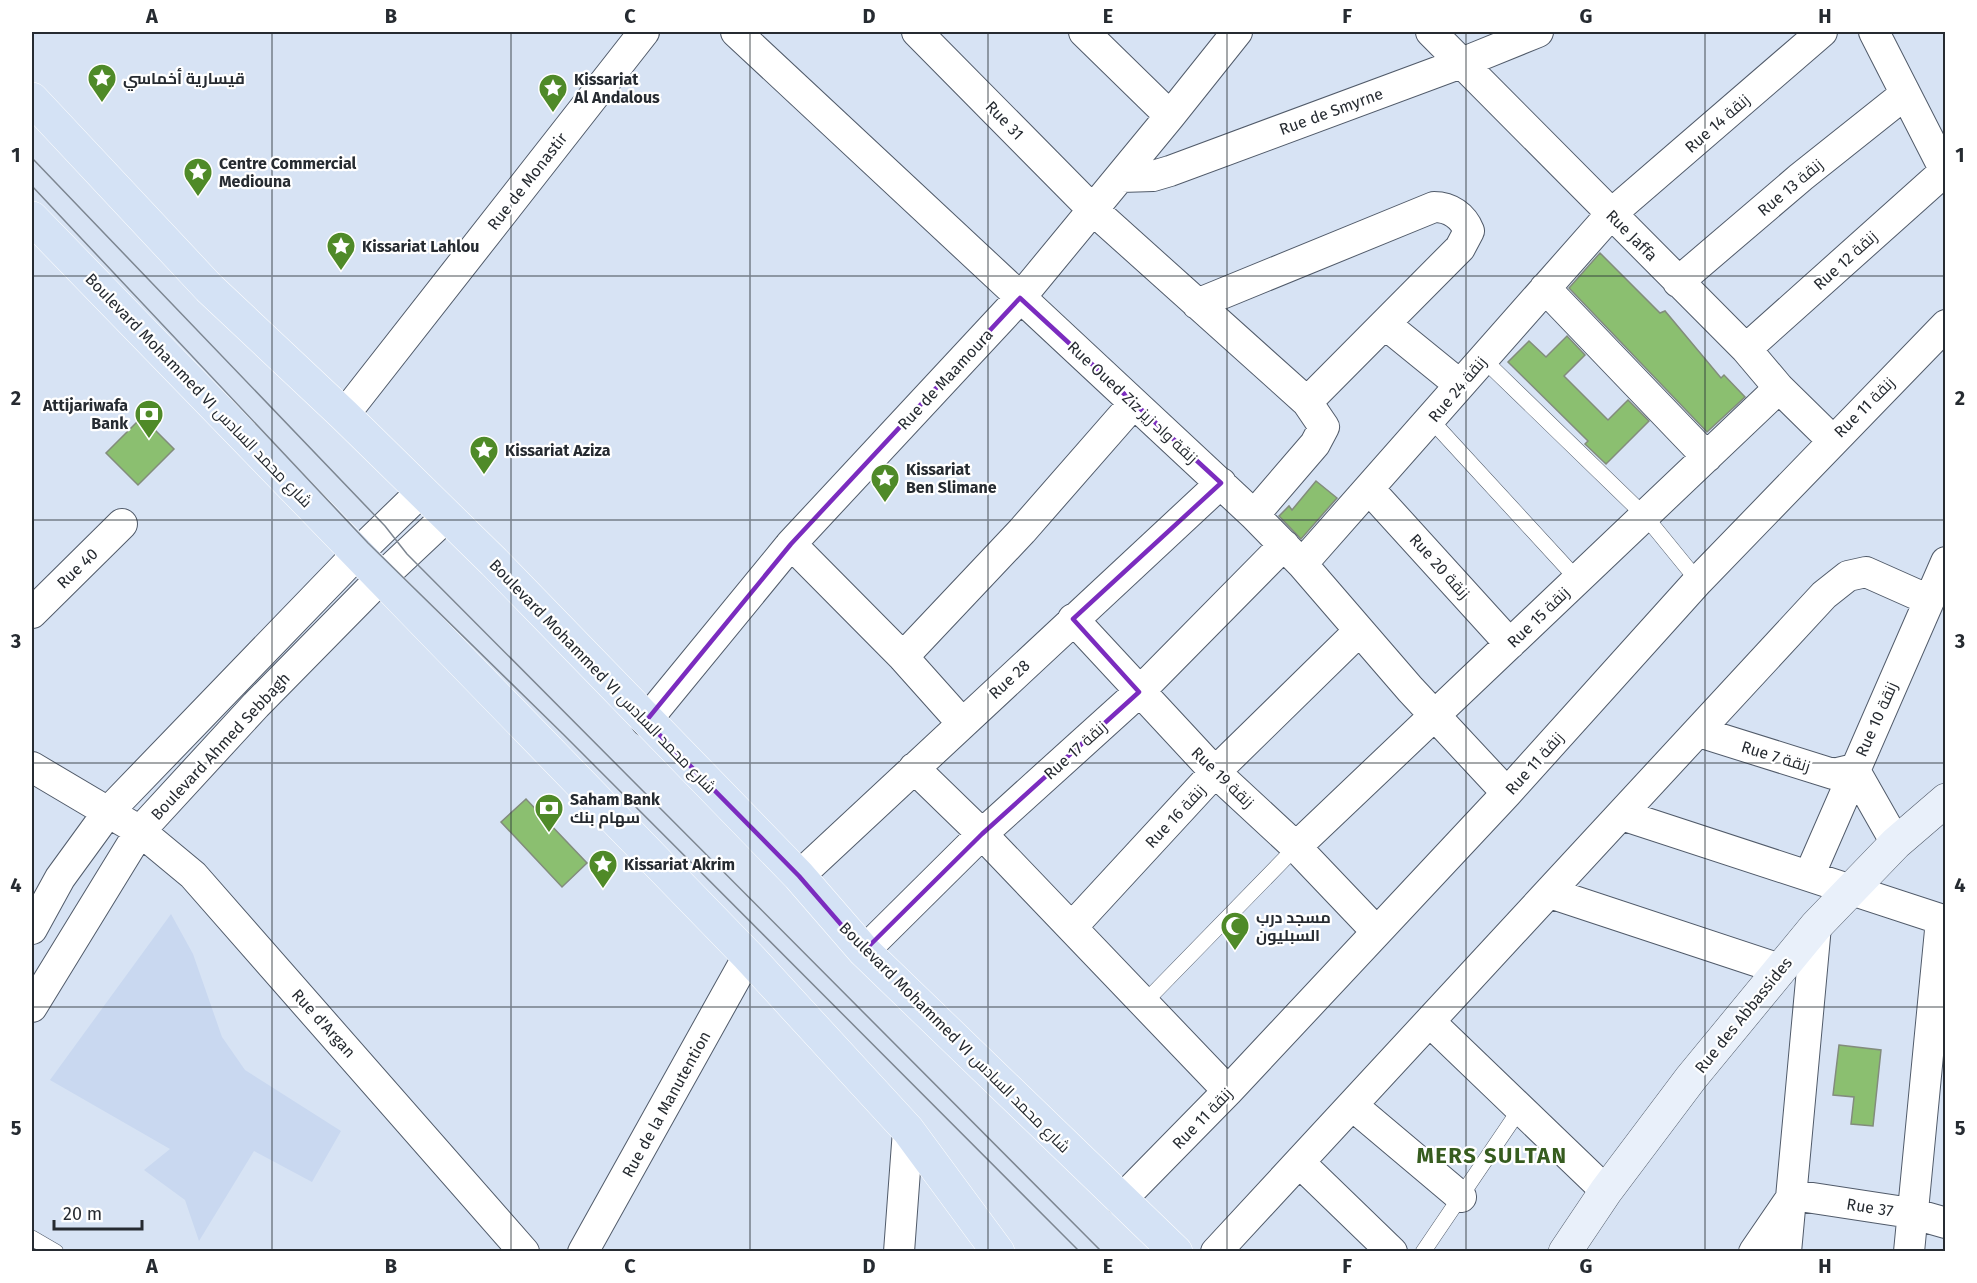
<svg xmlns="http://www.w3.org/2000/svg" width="1977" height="1283" font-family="'Fira Sans',Cairo,sans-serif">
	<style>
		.built { fill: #c9d8f0 }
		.building { fill: #8bbf70; stroke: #828c7c; stroke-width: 1.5 }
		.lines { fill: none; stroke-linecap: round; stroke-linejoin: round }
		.lane-casing { stroke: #515b6a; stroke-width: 16 }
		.street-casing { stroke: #515b6a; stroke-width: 32 }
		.secondary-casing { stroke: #515b6a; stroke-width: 34 }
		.primary-casing { stroke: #fff; stroke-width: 34 }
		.lane { stroke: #fff; stroke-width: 15 }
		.street { stroke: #fff; stroke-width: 30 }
		.secondary { stroke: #e9f0fa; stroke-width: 33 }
		.primary { stroke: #d4e2f5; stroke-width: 33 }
		.tram { stroke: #7d8691; stroke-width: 1.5 }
		.marked { fill: none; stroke: #7b2cbf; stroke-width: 4.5; stroke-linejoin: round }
		.grid { fill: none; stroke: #262b31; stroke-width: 1.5; stroke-opacity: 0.55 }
		.labels { text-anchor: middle; stroke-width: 4.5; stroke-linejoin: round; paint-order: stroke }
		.poi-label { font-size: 16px; font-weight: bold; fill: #262b31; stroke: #fff; text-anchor: start }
		.street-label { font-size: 16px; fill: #262b31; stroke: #fff }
		.district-label { font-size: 22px; font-weight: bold; letter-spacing: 1.5px; fill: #365c1f; stroke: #fff }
		.neatline { fill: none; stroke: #262b31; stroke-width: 2 }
		.grid-label { font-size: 20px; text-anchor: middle; font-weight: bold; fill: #262b31 }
	</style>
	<rect width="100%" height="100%" fill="#d7e3f4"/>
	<!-- built -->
	<path class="built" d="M171,914L193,954L222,1037L245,1070L341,1131L312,1182L254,1151L199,1241L185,1200L144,1170L170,1149L50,1080Z"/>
	<!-- building -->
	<path class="building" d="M1600,253L1660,313L1665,311L1721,378L1724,375L1745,397L1707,432L1569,288Z
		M1567,336L1585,355L1564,376L1608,420L1628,400L1649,421L1606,464L1585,444L1588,441L1508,362L1529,341L1546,357Z
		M142,417L174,449L138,485L106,453Z
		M1316,481L1337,498L1301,539L1279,516L1289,506L1292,510Z
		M526,799L587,863L562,887L501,822Z
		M1839,1045L1881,1050L1873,1126L1851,1124L1854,1097L1833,1095Z"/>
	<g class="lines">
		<!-- lane casing -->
		<g class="lane-casing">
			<path id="lane" d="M1482,358L1645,516L1698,581
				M1431,420L1578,580
				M1144,1003L1296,847
				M32,1238L56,1252
				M1423,1252L1520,1109"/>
		</g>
		<!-- street casing -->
		<g class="street-casing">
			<path id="street" d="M736,32L1254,515L1302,564L1410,689L1507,793
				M917,32L1092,209L1307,402L1324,427L1315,444L1254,515
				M1084,32L1170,116
				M1431,32L1746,349L1779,388L1832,440
				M1874,32L1946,173
				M1121,177L1153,176L1170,171L1464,62L1538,32
				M1678,282L1801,177L1904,95
				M1545,288L1707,457
				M1197,304L1434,207C1450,207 1463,216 1469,231L1460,248L1307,402
				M1385,324L1460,385
				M1746,349L1945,171
				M344,415L644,32
				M1370,490L1510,644
				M791,544L903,657L962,723
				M1302,564L1611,214L1822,32
				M32,613L122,524
				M1073,619L1215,772L1296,847L1377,932
				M903,657L1022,531L1134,403
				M646,721L791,544L1020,298L1170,116L1237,32
				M1699,732L1833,774L1854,769
				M32,767L140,831L193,875L524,1252
				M914,768L982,834L1228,1091
				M1854,769L1896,843
				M1622,815L1946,921
				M1296,847L1779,388
				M799,876L1221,483
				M1809,876L1946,562
				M1550,893L1780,969
				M1072,927L1215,772L1358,632
				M32,929L60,878L108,812L357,554L422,491
				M864,951L982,834L1139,692L1284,545
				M32,1007L140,831L256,705L381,578L447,516
				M1430,1022L1606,1191
				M1353,1106L1461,1197
				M1300,1163L1392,1252
				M1121,1200L1228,1091L1507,793L1698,581L1946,325
				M583,1252L748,956
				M899,1252L908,1130
				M1216,1252L1824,595L1848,576L1866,572L1929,600
				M1754,1252L1793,1195L1911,1213L1946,1223
				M1786,1252L1816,926
				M1909,1252L1941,920"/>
		</g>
		<!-- secondary casing -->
		<g class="secondary-casing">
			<path id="secondary" d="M1565,1252L1606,1191L1691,1078L1816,926L1896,843L1946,800"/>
		</g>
		<!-- primary casing -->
		<g class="primary-casing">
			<path id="primary" d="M32,99L209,288L344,415L494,562L799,876L864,951L1176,1252
				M32,218L748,956L908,1130L998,1252"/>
		</g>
		<!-- lane -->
		<use href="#lane" class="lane"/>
		<!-- street -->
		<use href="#street" class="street"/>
		<!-- secondary -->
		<use href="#secondary" class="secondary"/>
		<!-- primary -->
		<use href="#primary" class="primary"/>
		<!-- tram -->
		<path class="tram" d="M32,158L385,526L407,554L1102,1252
			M32,186L368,543L564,735L1080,1252"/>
	</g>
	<!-- marked area -->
	<path class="marked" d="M1020,298L1221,483L1073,619L1139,692L982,834L864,951L799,876L646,721L791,544Z"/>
	<!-- grid -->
	<path class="grid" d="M272,32V1252M511,32V1252M750,32V1252M988,32V1252M1227,32V1252M1466,32V1252M1705,32V1252M32,276H1946M32,520H1946M32,763H1946M32,1007H1946"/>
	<!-- icons -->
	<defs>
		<g id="sight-pin" transform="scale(1.5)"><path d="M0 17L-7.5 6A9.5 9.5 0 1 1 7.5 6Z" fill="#4f8a28" stroke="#fff"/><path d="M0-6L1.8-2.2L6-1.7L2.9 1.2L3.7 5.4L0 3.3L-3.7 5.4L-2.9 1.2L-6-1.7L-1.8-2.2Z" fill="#fff"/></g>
		<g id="bank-pin" transform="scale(1.5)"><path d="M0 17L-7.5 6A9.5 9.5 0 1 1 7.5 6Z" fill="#4f8a28" stroke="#fff"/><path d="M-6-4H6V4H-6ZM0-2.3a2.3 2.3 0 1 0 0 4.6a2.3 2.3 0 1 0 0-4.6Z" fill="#fff"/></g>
		<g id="mosque-pin" transform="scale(1.5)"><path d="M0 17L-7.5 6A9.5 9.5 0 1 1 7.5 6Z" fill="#4f8a28" stroke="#fff"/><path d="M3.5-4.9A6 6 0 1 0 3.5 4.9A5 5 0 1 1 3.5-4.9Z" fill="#fff"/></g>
	</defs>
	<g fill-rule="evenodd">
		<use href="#sight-pin" x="102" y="78"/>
		<use href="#sight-pin" x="553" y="88"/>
		<use href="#sight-pin" x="198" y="172"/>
		<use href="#sight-pin" x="341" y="246"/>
		<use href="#bank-pin" x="149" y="414"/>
		<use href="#sight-pin" x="484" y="450"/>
		<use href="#sight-pin" x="885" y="478"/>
		<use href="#bank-pin" x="549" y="808"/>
		<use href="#sight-pin" x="603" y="864"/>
		<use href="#mosque-pin" x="1235" y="926"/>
	</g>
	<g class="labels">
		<!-- poi labels -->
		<g class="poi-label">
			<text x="123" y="84">قيسارية أخماسي</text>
			<text x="574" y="85">Kissariat<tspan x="574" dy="18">Al Andalous</tspan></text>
			<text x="219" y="169">Centre Commercial<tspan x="219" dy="18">Mediouna</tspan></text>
			<text x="362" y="252">Kissariat Lahlou</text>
			<text x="128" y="411" text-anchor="end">Attijariwafa<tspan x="128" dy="18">Bank</tspan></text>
			<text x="505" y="456">Kissariat Aziza</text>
			<text x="906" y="475">Kissariat<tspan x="906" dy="18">Ben Slimane</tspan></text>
			<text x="570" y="805">Saham Bank<tspan x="570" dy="18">سهام بنك</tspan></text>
			<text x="624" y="870">Kissariat Akrim</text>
			<text x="1256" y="923">مسجد درب<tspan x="1256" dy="18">السبليون</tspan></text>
		</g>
		<!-- street labels -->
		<g class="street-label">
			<text transform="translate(1331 111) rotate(-20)" y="6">Rue de Smyrne</text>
			<text transform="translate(1005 120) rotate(46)" y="6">Rue 31</text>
			<text transform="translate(1717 123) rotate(-41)" y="6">Rue 14 زنقة</text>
			<text transform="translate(527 181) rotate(-52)" y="6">Rue de Monastir</text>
			<text transform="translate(1790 187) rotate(-40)" y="6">Rue 13 زنقة</text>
			<text transform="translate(1632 235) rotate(45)" y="6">Rue Jaffa</text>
			<text transform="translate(1845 260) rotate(-42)" y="6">Rue 12 زنقة</text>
			<text transform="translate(945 379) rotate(-47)" y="6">Rue de Maamoura</text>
			<text transform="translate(1457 389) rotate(-50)" y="6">Rue 24 زنقة</text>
			<text transform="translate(199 390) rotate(46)" y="6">Boulevard Mohammed VI شارع محمد السادس</text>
			<text transform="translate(1133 402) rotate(43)" y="6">Rue Oued Ziz زنقة واد زيز</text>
			<text transform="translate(1864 407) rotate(-45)" y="6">Rue 11 زنقة</text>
			<text transform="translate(1440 566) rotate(48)" y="6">Rue 20 زنقة</text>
			<text transform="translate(77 568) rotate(-44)" y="6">Rue 40</text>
			<text transform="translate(1538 617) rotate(-44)" y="6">Rue 15 زنقة</text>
			<text transform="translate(603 676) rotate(46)" y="6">Boulevard Mohammed VI شارع محمد السادس</text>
			<text transform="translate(1009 679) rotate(-43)" y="6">Rue 28</text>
			<text transform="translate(1876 719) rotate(-66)" y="6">Rue 10 زنقة</text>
			<text transform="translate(220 746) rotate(-47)" y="6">Boulevard Ahmed Sebbagh</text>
			<text transform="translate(1075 750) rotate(-42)" y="6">Rue 17 زنقة</text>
			<text transform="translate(1776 756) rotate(17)" y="6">Rue 7 زنقة</text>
			<text transform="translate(1534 763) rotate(-48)" y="6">Rue 11 زنقة</text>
			<text transform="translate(1223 777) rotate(44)" y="6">Rue 19 زنقة</text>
			<text transform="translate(1175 816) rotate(-47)" y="6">Rue 16 زنقة</text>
			<text transform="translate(1743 1015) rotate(-51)" y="6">Rue des Abbassides</text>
			<text transform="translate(324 1023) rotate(48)" y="6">Rue d'Argan</text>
			<text transform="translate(955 1037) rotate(45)" y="6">Boulevard Mohammed VI شارع محمد السادس</text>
			<text transform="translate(666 1104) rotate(-61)" y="6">Rue de la Manutention</text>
			<text transform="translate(1202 1118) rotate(-46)" y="6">Rue 11 زنقة</text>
			<text transform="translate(1870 1207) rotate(9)" y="6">Rue 37</text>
		</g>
		<!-- district labels -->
		<g class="district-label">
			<text x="1492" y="1163">MERS SULTAN</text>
		</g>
	</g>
	<!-- border -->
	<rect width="1977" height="1283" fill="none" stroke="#ffffff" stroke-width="66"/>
	<!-- scale -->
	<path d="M54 1220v9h88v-9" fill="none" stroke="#262b31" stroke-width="3"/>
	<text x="63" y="1220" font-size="18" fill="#262b31" stroke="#ffffff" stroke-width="4.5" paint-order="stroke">20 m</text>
	<rect x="33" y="33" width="1911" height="1217" class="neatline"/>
	<g class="grid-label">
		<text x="152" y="23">A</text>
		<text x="391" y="23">B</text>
		<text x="630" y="23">C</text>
		<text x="869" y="23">D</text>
		<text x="1108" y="23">E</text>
		<text x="1347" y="23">F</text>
		<text x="1586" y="23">G</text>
		<text x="1825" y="23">H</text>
		<text x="16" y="162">1</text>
		<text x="1960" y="162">1</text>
		<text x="16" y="405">2</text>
		<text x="1960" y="405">2</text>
		<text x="16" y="648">3</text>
		<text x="1960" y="648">3</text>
		<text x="16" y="892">4</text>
		<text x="1960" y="892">4</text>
		<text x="16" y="1135">5</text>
		<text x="1960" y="1135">5</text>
		<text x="152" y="1273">A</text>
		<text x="391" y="1273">B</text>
		<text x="630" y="1273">C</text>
		<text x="869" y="1273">D</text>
		<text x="1108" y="1273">E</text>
		<text x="1347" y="1273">F</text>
		<text x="1586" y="1273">G</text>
		<text x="1825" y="1273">H</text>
	</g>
</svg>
